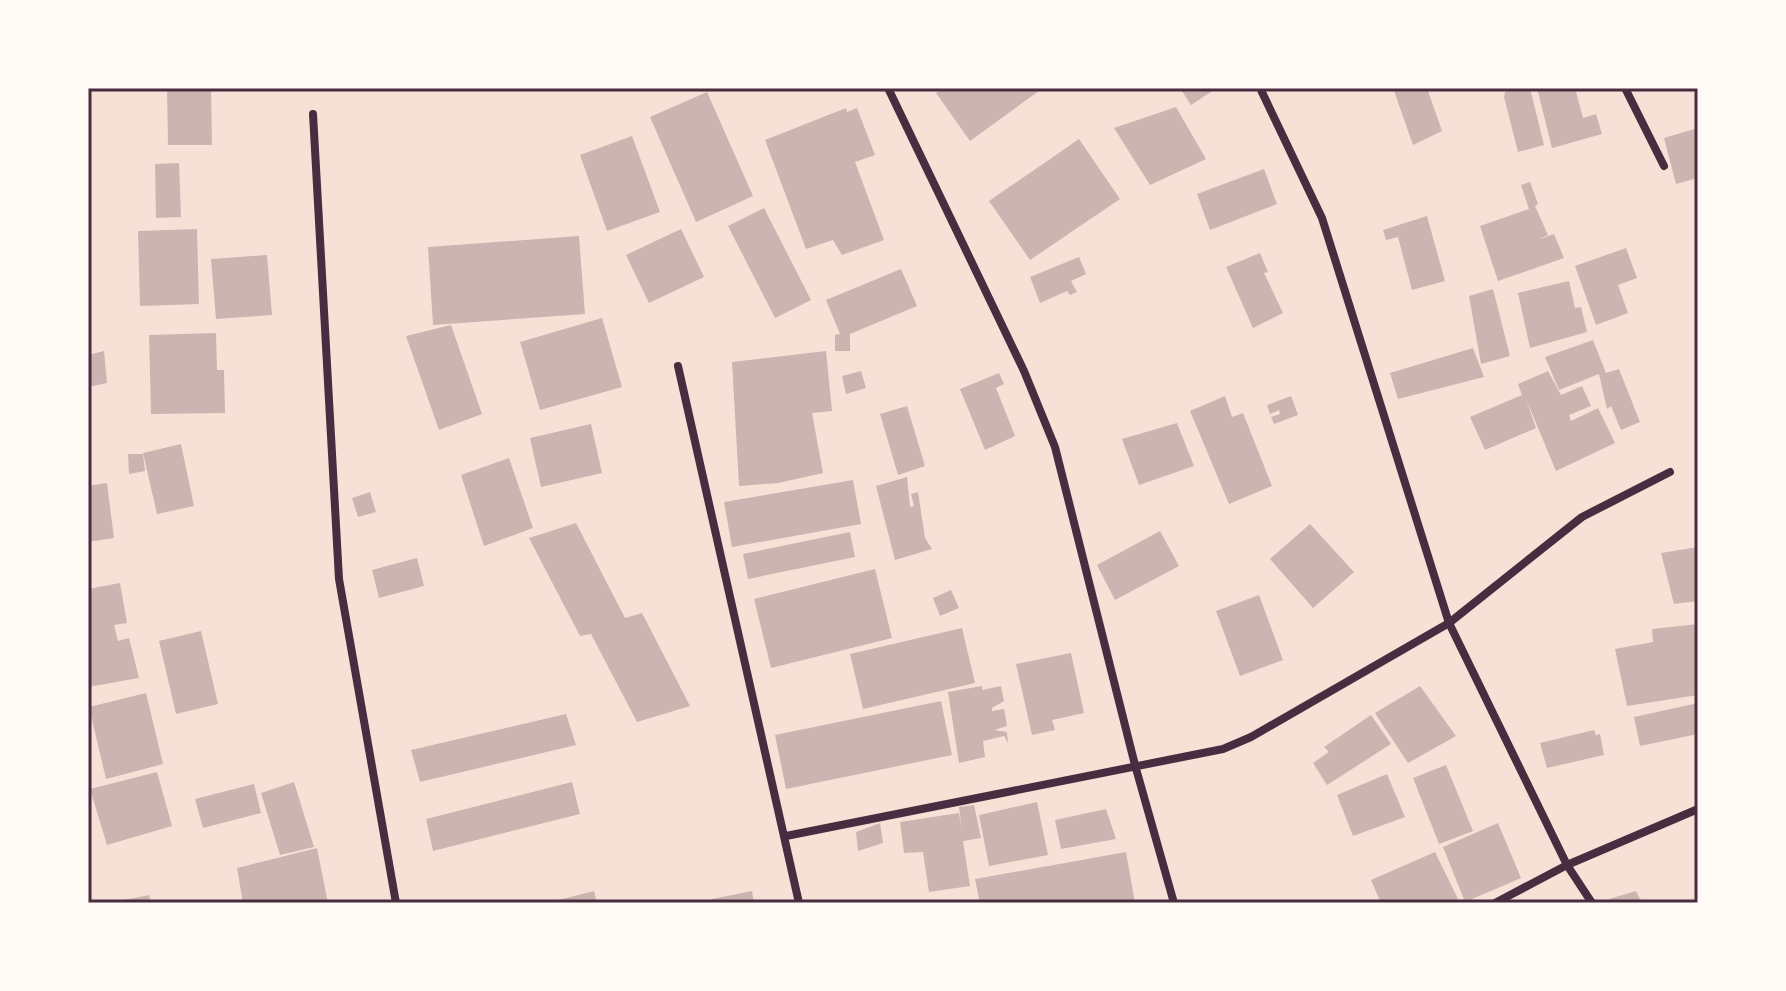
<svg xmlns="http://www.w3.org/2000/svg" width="1786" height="991" font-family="Helvetica,sans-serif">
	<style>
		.building { fill: #ccb4b1 }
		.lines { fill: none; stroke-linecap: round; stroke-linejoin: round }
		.minor { stroke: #4a2c40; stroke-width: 8 }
		.neatline { fill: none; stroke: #4a2c40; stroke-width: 3 }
	</style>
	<rect width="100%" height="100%" fill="#f7e1d7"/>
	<!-- building -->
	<path class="building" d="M167,88H211L212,145H168Z
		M943,88H1043L970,141L936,93Z
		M1180,88H1217L1191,105Z
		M1393,88H1427L1442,131L1413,145Z
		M1517,88H1530L1544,145L1518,152L1504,97L1505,92Z
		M1537,88H1575L1583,118L1596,114L1602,134L1552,148Z
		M707,92L753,196L696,222L650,117Z
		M1176,107L1206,159L1150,185L1114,128Z
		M846,108L847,112L857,108L875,155L855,162L884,240L842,255L833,240L806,249L765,140Z
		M1698,128V178L1676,184L1664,138Z
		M632,136L660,212L607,231L580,155Z
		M1079,139L1120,199L1030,260L989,201Z
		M179,163L181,217L156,218L155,164Z
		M1264,169L1277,204L1210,230L1197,194Z
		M1530,182L1538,204L1535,206L1548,235L1537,240L1554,234L1564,258L1498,281L1480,226L1529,209L1521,185Z
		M764,208L811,300L775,318L728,226Z
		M1427,216L1445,281L1412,290L1398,237L1386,240L1383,230Z
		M197,229L199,304L140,306L138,231Z
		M681,229L704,277L649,303L626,255Z
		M579,236L585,314L433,325L428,247Z
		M1626,248L1637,278L1618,285L1628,313L1596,325L1575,266Z
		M1260,253L1268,272L1264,273L1283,313L1253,328L1226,267Z
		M267,255L272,315L216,319L211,259Z
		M1079,257L1086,274L1071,281L1077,292L1070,295L1067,291L1040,303L1030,277Z
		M901,269L917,306L850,334V351H835V335L840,334L826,300Z
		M1569,281L1575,308L1581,307L1587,332L1530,348L1518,293Z
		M1493,289L1510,356L1481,364L1469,296Z
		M602,318L622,387L540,410L520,342Z
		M451,325L482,414L439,430L406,336Z
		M216,333L217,370H224L225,413L151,414L149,335Z
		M1593,340L1606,373L1619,369L1640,422L1621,430L1611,406L1607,409L1599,374L1559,390L1545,357Z
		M1473,348L1484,377L1398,399L1390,373Z
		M104,351L107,383L88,387V355Z
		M826,351L832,411L812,413L823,473L778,483L739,486L732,362Z
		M861,371L866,388L846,394L842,376Z
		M1548,371L1561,395L1582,386L1591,406L1569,415L1571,421L1598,408L1615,443L1556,471L1526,399L1536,428L1485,450L1470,417L1522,395L1518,384Z
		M999,373L1004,384L996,388L1015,436L985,450L960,389Z
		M1225,396L1232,417L1243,413L1272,486L1229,504L1190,411Z
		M1291,396L1298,415L1274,424L1271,417L1280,414L1279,410L1270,414L1267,405Z
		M907,406L925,466L898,475L880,414Z
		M1177,423L1194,466L1139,485L1122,439Z
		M591,424L602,473L541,487L530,438Z
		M181,444L194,506L157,514L143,453Z
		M128,454H143L145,471L129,474Z
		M509,458L533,528L484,546L461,475Z
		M907,477L910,507L914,506L911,494L918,492L925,538L932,549L895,560L876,486Z
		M853,480L861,524L732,547L724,502Z
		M107,483L114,538L88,542V486Z
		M370,492L376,512L358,517L352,498Z
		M576,523L625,618L642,613L690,706L637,722L591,634L580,636L529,538Z
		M1310,524L1354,572L1313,608L1270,559Z
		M1160,531L1179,566L1115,600L1097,565Z
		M850,532L855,557L748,579L743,554Z
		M1698,547V601L1674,604L1661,553Z
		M417,558L424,586L379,598L372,570Z
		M875,569L892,638L771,668L754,599Z
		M120,583L127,623L114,625L118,641L129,638L139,678L88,687V589Z
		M951,590L959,608L940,616L933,598Z
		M1259,595L1283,660L1240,676L1216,611Z
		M1698,624V695L1627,706L1615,649L1653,642L1652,629Z
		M962,628L975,683L863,709L850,654Z
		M201,631L218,704L176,714L159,641Z
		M1071,653L1084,713L1052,720L1055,730L1032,735L1016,664Z
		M982,686V690L1001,686L1004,701L992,708V711L1004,709L1007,726L994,730L1007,732L1008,743L1004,736L983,741L985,757L959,763L948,692Z
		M1420,686L1456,736L1408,763L1375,713Z
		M146,693L163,764L106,779L89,707Z
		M941,701L952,755L786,789L775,735Z
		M1698,703V734L1640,746L1634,717Z
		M566,714L576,745L420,782L411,750Z
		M1371,715L1391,744L1327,785L1313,763L1329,752L1324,747Z
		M1594,730L1596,735L1600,734L1604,755L1547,768L1540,743Z
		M1446,765L1473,831L1439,844L1413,778Z
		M157,772L172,826L107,845L90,789Z
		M1387,774L1405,817L1353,836L1337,795Z
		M294,782L314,847L280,855L261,793Z
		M572,782L580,814L433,851L426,819Z
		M254,784L261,813L203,828L195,799Z
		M1037,802L1048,855L989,866L979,815Z
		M974,805L981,838L963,841L970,886L929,892L923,852L904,853L900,822L959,813L962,831L959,807Z
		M1106,809L1116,839L1061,849L1055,820Z
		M880,823L883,843L858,851L856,832Z
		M1498,823L1521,878L1465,902L1443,847Z
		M317,848L328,903H243L237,868Z
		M1126,852L1135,903H980L975,879Z
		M1435,852L1458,899L1447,903H1381L1371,880Z
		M594,891L597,903H551V902Z
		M752,891L754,903H713L712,899Z
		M1636,891L1642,903H1611L1609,899Z
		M149,895L151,903H114V902Z"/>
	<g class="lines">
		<!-- minor -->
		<path class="minor" d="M888,88L1024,371L1055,447L1135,765L1174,903
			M1260,88L1322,218L1449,623L1567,865L1698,809
			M1625,88L1664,166
			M313,114L339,579L396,903
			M678,366L799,903
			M786,836L1223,749L1251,737L1449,623L1582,517L1670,472
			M1495,903L1567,865L1592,903"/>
	</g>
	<!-- border -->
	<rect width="1786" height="991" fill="none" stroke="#fffaf5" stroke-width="180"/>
	<rect x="90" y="90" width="1606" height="811" class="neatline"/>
</svg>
